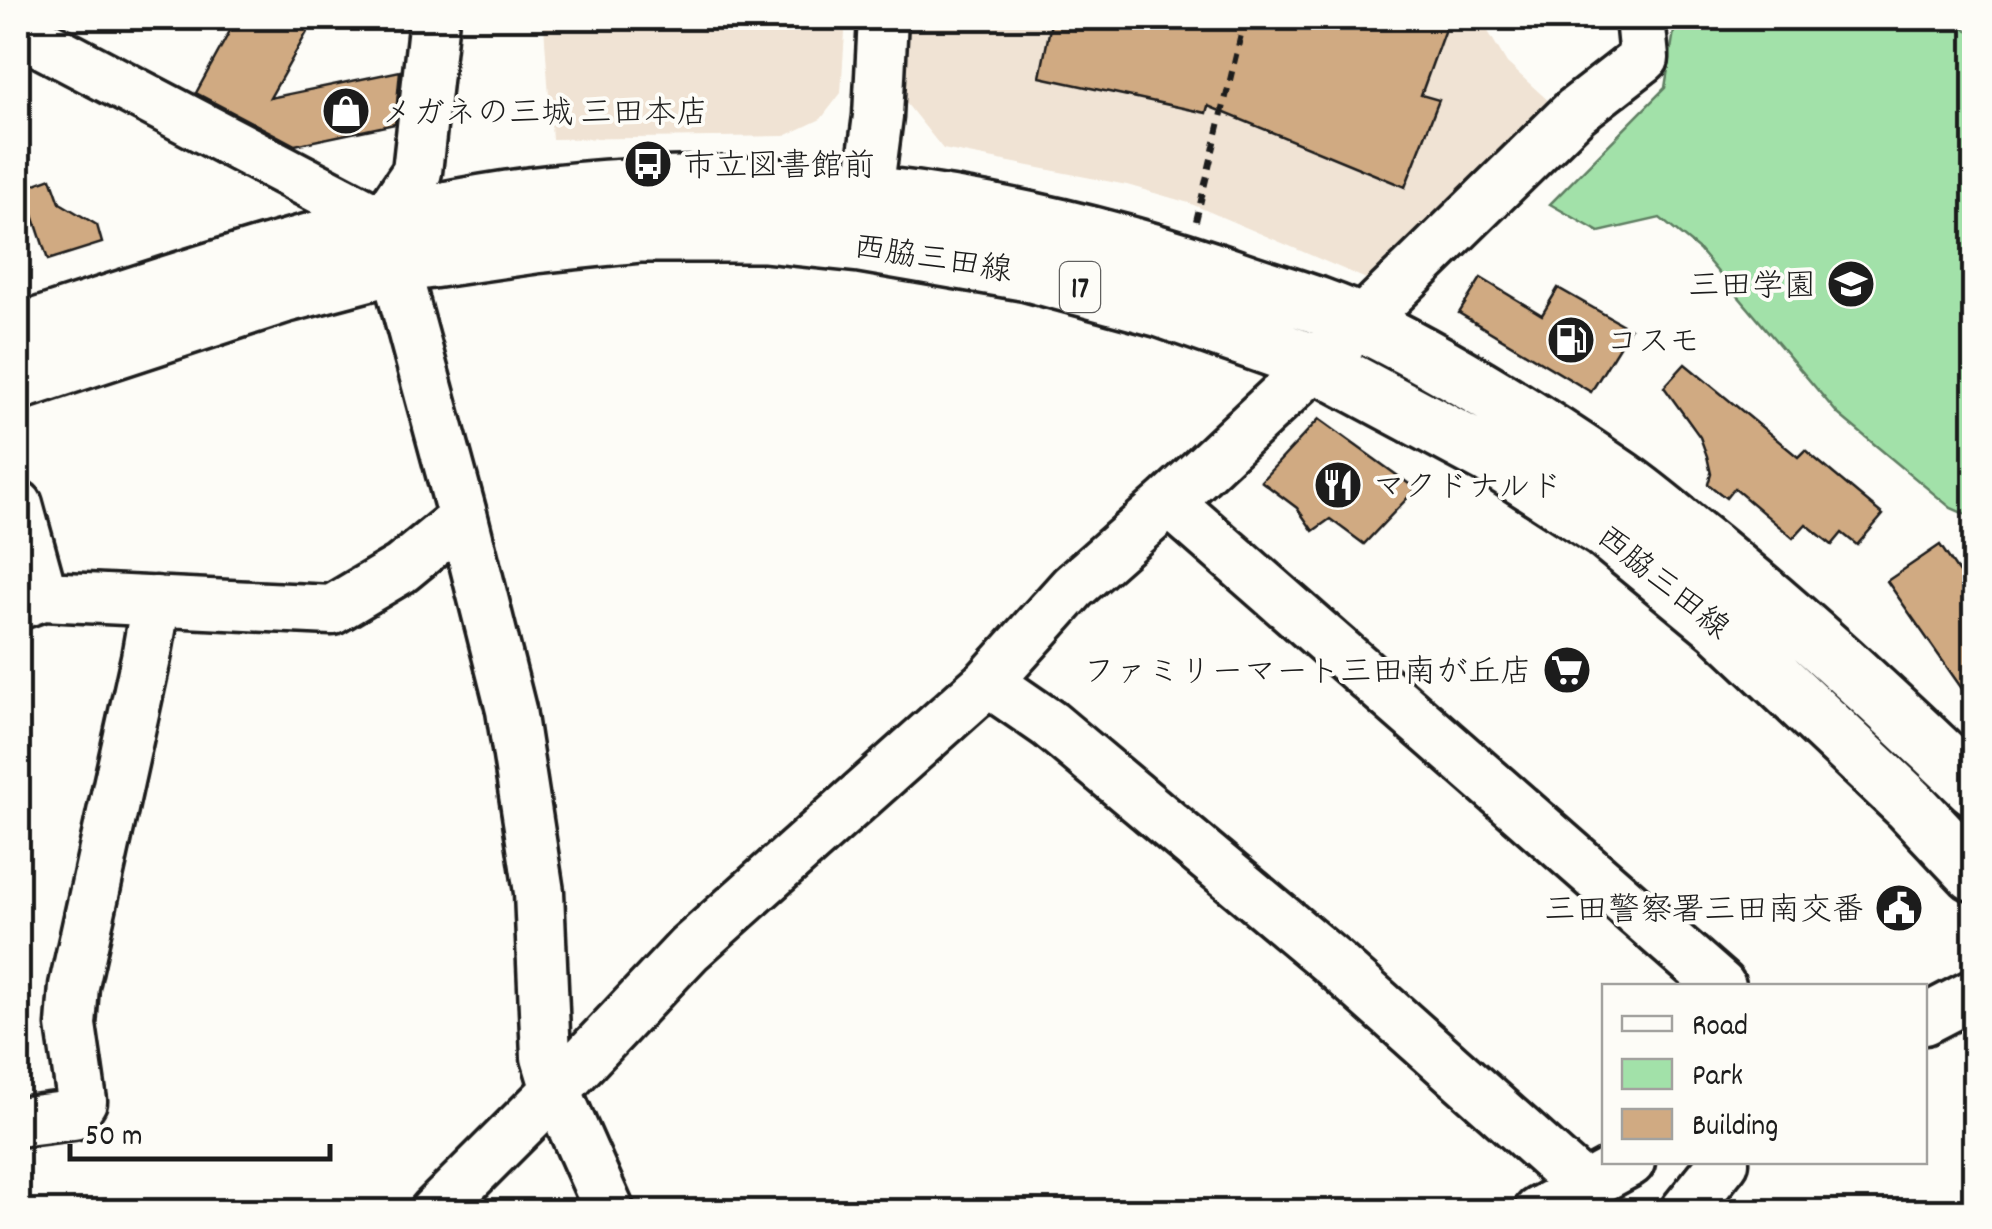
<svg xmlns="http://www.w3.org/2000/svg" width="1992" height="1229" font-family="Dekko,'Klee One',sans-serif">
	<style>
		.built { fill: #f0e3d4 }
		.green { fill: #a2e1a9; stroke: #5f7e62; stroke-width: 2.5 }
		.building { fill: #d0aa82; stroke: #1c1c1c; stroke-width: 2.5 }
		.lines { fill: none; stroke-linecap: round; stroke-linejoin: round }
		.minor-casing { stroke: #1c1c1c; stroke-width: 55 }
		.major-casing { stroke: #1c1c1c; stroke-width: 62 }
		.path { stroke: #1c1c1c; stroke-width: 6; stroke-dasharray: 10 8; stroke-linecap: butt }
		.minor { stroke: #fdfcf7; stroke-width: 48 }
		.major { stroke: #fdfcf7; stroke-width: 55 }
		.labels { text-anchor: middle; stroke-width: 8; stroke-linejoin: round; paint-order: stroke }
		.shield { fill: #fdfcf7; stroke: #605f5e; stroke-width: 2.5 }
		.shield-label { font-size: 30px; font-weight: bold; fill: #1c1c1c }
		.poi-label { font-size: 32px; fill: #1c1c1c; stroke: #fdfcf7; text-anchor: start }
		.street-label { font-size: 32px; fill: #1c1c1c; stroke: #fdfcf7 }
	</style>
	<rect width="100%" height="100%" fill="#fdfcf7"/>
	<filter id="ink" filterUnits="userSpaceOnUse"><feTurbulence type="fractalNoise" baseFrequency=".01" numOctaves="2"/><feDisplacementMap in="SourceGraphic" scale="20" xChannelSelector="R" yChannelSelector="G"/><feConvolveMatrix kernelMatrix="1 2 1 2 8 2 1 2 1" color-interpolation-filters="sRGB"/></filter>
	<g filter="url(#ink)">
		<!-- built -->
		<path class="built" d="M565,18H846L841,93L821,119L785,136L552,139L544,26L565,25Z
			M910,18H1480L1507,63L1552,104L1371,281L1189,203L1127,185L943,149L906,103Z"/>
		<!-- green -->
		<path class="green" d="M1676,18H1950L1974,35V518L1951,508L1838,414L1699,250L1660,218L1599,232L1550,204L1665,88Z"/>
		<!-- building -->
		<path class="building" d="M237,18H315L270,98L400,71L395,124L295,145L196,93Z
			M1052,18H1449L1421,95L1439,100L1405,187L1208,106L1206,113L1040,77Z
			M51,178L60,203L97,225L102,243L48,260L24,188Z
			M1481,278L1542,315L1558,288L1630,329L1591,392L1459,313Z
			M1685,364L1798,457L1805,450L1883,515L1857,545L1842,533L1832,545L1806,524L1793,538L1734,488L1726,498L1708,484L1711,474L1707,456L1700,437L1664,387Z
			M1319,419L1416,489L1364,544L1330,519L1313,531L1297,508L1261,481Z
			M1940,545L1974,595V706L1887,581Z"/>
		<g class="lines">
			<!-- minor casing -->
			<g class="minor-casing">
				<path id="minor" d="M18,31L383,222L463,518L511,710L539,892L546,1057L556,1090L610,1212
					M383,222L417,172L434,18
					M863,231L878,116L883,18
					M1169,502L1721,986
					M18,505L43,596
					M18,605L43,596L332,610L401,569L463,518
					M988,682L1049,724L1336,965L1583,1186
					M1924,1020L1974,994
					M18,1122L73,1115L82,1101L71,1025L74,986L146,658L156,601
					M434,1212L556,1090L689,949L988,682L1073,587L1169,502L1360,323L1576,111L1644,58L1640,18
					M1538,1212L1630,1162
					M1684,1212L1724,1162"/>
			</g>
			<!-- major casing -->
			<g class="major-casing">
				<path id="major" d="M18,333C178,281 340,224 508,199C754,163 1009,198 1243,281C1283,295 1327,306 1365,325C1452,368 1535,420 1615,475C1642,493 1667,515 1692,535C1791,614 1883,700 1974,787
					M18,382L283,295L397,265L535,245L641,234H764L860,244L1028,273L1161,309L1315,363L1491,457L1606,531L1720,625L1909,804L1974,873"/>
			</g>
			<!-- path -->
			<path class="path" d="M1196,221L1245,18"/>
			<!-- minor -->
			<use href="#minor" class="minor"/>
			<!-- major -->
			<use href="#major" class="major"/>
		</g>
	</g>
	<!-- icons -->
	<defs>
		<g id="shop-disc" transform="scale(2.5)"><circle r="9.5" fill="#1c1c1c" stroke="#fdfcf7"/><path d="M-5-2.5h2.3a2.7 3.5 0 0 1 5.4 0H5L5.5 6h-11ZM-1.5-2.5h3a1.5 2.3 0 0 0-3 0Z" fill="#fff"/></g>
		<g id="bus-disc" transform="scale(2.5)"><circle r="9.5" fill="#1c1c1c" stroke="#fdfcf7"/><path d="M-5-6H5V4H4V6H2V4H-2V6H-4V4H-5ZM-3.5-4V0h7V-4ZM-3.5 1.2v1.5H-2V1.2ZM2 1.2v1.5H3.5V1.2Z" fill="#fff"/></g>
		<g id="school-disc" transform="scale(2.5)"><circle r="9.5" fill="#1c1c1c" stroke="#fdfcf7"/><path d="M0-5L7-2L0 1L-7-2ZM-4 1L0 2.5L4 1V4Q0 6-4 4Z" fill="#fff"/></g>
		<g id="fuel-disc" transform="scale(2.5)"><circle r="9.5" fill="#1c1c1c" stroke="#fdfcf7"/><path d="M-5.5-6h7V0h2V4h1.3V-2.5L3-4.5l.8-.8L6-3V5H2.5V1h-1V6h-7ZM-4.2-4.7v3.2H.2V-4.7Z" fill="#fff"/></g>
		<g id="restaurant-disc" transform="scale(2.5)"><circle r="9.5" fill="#1c1c1c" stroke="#fdfcf7"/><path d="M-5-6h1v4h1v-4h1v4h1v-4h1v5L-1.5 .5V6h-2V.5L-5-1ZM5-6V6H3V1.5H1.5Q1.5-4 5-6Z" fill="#fff"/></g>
		<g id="supermarket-disc" transform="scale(2.5)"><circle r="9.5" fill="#1c1c1c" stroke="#fdfcf7"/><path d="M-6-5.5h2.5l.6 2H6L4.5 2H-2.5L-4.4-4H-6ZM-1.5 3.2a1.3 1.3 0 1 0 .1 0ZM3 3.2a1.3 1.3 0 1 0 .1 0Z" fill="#fff"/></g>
		<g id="civic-disc" transform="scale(2.5)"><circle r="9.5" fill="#1c1c1c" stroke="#fdfcf7"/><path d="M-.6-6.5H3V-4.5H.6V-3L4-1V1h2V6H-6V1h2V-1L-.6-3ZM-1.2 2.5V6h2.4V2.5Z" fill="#fff"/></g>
	</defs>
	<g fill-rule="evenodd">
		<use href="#shop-disc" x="346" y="111"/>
		<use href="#bus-disc" x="648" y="164"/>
		<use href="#school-disc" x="1851" y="284"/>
		<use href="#fuel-disc" x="1571" y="340"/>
		<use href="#restaurant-disc" x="1338" y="485"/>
		<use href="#supermarket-disc" x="1567" y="670"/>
		<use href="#civic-disc" x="1899" y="908"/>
	</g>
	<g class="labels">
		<!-- shield labels -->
		<rect class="shield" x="1060" y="262" width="40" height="50" rx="8"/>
		<g class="shield-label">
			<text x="1080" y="297">17</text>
		</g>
		<!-- poi labels -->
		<g class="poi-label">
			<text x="381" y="122">メガネの三城 三田本店</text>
			<text x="683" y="175">市立図書館前</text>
			<text x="1816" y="295" text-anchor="end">三田学園</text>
			<text x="1606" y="351">コスモ</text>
			<text x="1373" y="496">マクドナルド</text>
			<text x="1532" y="681" text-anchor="end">ファミリーマート三田南が丘店</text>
			<text x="1864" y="919" text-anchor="end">三田警察署三田南交番</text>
		</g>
		<!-- street labels -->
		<g class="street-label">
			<text transform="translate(933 257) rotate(9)" y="11">西脇三田線</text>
			<text transform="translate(1664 581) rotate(39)" y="11">西脇三田線</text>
		</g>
	</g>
	<!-- margin -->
	<rect width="1992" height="1229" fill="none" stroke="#fdfcf7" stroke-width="60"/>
	<rect x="30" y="30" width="1932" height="1169" fill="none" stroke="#1c1c1c" stroke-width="4" filter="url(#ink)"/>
	<!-- legend -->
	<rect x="1602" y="984" width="325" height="180" fill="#fdfcf7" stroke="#a3a29f" stroke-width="2.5"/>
	<rect x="1622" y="1016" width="50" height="15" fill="#fdfcf7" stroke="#a3a29f" stroke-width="2.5"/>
	<text x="1692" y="1034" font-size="30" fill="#1c1c1c">Road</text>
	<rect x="1622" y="1059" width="50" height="30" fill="#a2e1a9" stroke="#a3a29f" stroke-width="2.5"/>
	<text x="1692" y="1084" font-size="30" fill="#1c1c1c">Park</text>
	<rect x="1622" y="1109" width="50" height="30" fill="#d0aa82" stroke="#a3a29f" stroke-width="2.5"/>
	<text x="1692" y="1134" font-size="30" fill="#1c1c1c">Building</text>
	<!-- scale -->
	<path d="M70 1144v15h260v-15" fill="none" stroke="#1c1c1c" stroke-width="5"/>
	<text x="85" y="1144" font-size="30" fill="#1c1c1c" stroke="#fdfcf7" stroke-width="8" paint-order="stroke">50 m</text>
</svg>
